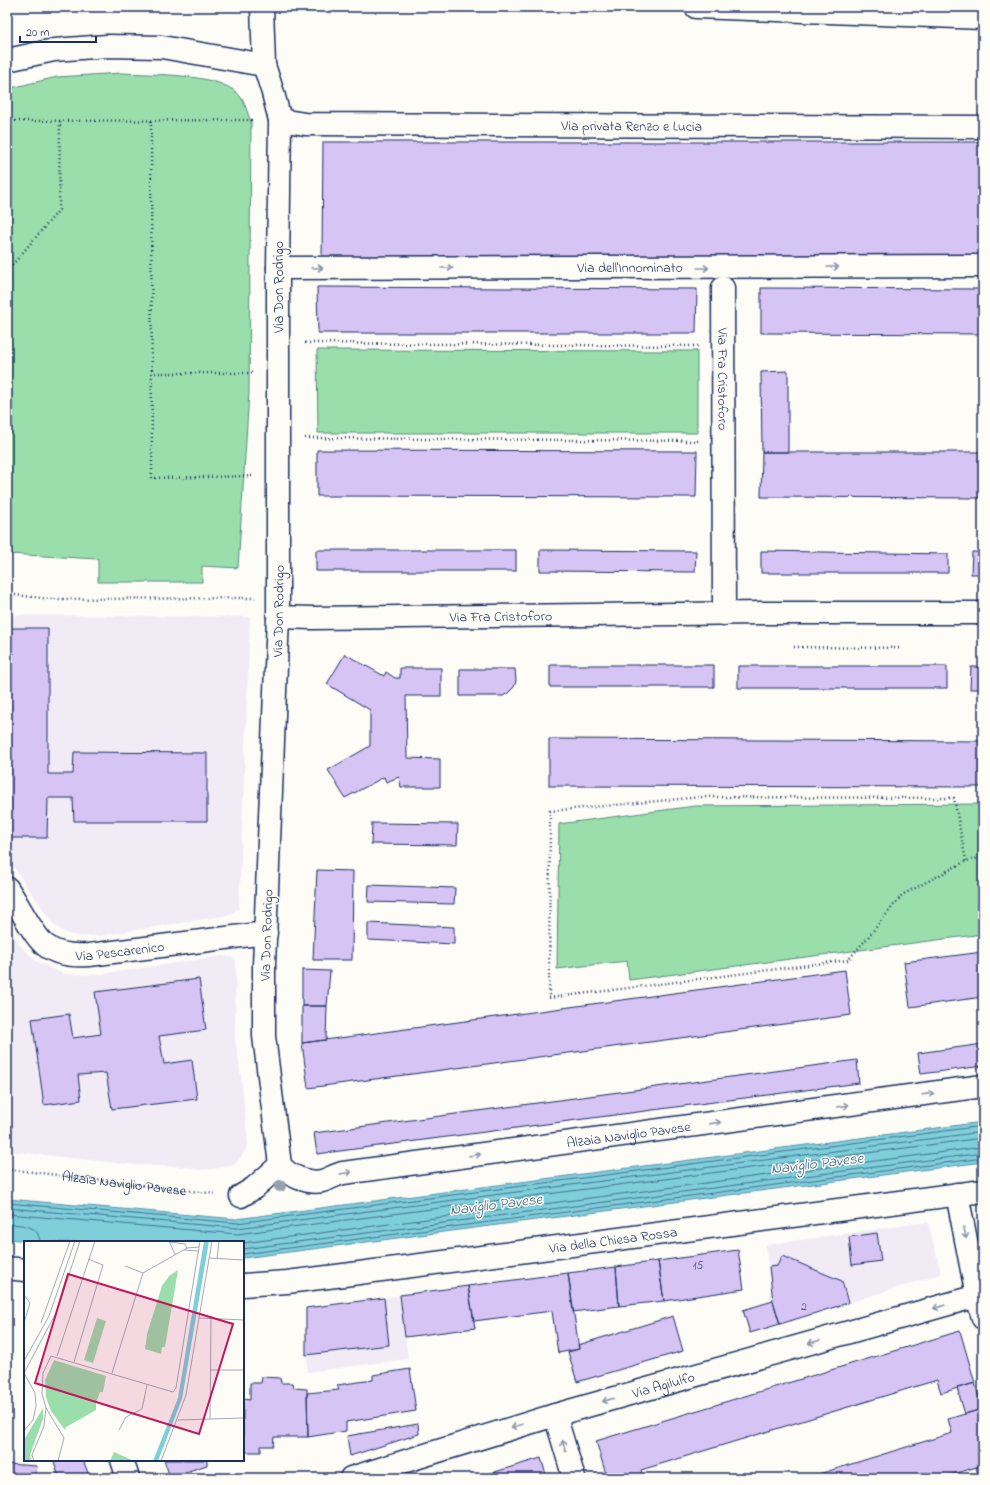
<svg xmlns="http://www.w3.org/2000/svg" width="990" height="1485" font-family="'Indie Flower',sans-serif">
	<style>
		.built { fill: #f1ebf6 }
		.green { fill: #9adfab; stroke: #5a8784 }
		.water { fill: #7fcfdb; stroke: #578fa9 }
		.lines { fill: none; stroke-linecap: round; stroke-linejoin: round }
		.shore { stroke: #436f90; stroke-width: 1 }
		.building { fill: #d6c4f5; stroke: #1b2f5e }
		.minor-casing { stroke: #1b2f5e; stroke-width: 25 }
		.major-casing { stroke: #1b2f5e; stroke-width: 25 }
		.highway-casing { stroke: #1b2f5e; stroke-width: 25 }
		.path { stroke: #1b2f5e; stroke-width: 2.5; stroke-dasharray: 1 3; stroke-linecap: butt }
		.minor { stroke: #fdfcf7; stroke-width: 22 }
		.major { stroke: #fdfcf7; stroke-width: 22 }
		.highway { stroke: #fdfcf7; stroke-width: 22 }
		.tree { fill: #92a3ad }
		.oneway { stroke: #8c96aa }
		.labels { text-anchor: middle; stroke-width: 3; stroke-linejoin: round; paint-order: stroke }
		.number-label { font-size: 12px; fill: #4a5484 }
		.street-label { font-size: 14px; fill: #1b2f5e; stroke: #fdfcf7 }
		.water-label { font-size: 15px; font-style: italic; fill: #395f84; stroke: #fdfcf7 }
		.inset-road { fill: none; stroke: #a3aaba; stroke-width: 1 }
		.view { fill: #c2185b; fill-opacity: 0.15; stroke: #c2185b; stroke-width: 2 }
		.inset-edge { fill: none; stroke: #1b2f5e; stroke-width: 2 }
	</style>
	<rect width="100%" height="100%" fill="#fdfcf7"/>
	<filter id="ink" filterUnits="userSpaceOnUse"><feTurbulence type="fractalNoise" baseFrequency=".025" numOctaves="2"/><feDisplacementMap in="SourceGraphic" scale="8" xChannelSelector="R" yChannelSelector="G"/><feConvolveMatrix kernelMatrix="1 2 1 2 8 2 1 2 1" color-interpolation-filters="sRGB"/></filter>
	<g filter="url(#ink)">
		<!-- built -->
		<path class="built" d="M7,615L250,617L239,908L230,915L97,936H78L68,934L55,926L7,858Z
			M7,922L20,945L36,961L63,974L97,975L222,956L231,957L236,960L235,1039L241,1077L248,1144L244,1153L234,1165L211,1169L199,1170L187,1167L136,1165L7,1151Z
			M928,1222L941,1274L780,1324L773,1301L765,1245Z
			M400,1295L408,1359L307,1372L306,1308L384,1298Z"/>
		<!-- green -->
		<path class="green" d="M122,73C151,75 227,72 242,99C246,106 248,115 251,122L249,392L238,568L202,566V582H98V559L7,554V89L57,77Z
			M317,350L697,351V433H318Z
			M983,804V934L629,980L627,961L557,969L559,824L695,806Z"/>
		<!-- water -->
		<path class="water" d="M983,1122V1162L243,1258V1242H41L7,1239V1199L236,1219Z"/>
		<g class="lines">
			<!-- shore -->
			<path class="shore" d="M7,1203L237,1223L983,1126
				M7,1208L237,1228L983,1132
				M7,1214L237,1234L983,1138
				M7,1224C21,1225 39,1224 40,1242
				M243,1243L983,1147
				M243,1249L983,1153
				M243,1254L983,1158"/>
		</g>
		<!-- building -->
		<path class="building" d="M323,142H983V257H322Z
			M317,287L697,289L696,333H318Z
			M761,288L983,289V334L761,333Z
			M788,371V452H762L761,372Z
			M317,450L697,451L696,497L317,496Z
			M762,452H983V498L761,497Z
			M316,550H516V571H316Z
			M540,550L696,551L695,572L540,571Z
			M761,551L948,554V573H761Z
			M972,552H983V574H971Z
			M7,628H48V774H73L74,752L207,753V821H74L73,798H48L47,838H7Z
			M345,654L384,676L386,672L395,678H400V668H441V696H406L407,758L440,759V787H401L399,777L386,782L384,777L345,798L328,770L370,746V710L327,684Z
			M550,665H714V687H550Z
			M738,666H947V688H738Z
			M971,667H983V689H970Z
			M460,669H515L516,681L514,687L508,693L503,696H460Z
			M549,739L983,741V787L549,786Z
			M372,823L458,824L457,845L371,844Z
			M317,870L353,871L352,960H313Z
			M369,885L455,888L454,904L368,902Z
			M368,923L454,927V944L368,940Z
			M983,952V997L910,1007L904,962Z
			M302,970L330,971L327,1006H302Z
			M845,970L851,1015L308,1088L302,1043Z
			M199,979L206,1030L159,1036L164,1064L192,1060L197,1099L112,1109L106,1073L78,1075L81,1100L44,1105L32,1019L69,1014L73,1038L101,1034L95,992Z
			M302,1006H327L326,1040L302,1043Z
			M983,1044V1066L921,1074L918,1053Z
			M857,1060L859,1083L317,1154L314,1133Z
			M877,1233L881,1261L852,1265L849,1237Z
			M738,1250L744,1289L664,1301L658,1261Z
			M782,1256L842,1281L848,1303L780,1324L773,1301L769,1267L777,1266Z
			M658,1261L664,1301L619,1306L616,1267Z
			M616,1267L619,1306L573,1312L568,1273Z
			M568,1273L579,1349L558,1353L552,1311L474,1321L468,1286Z
			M468,1286L475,1328L405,1337L400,1295Z
			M384,1298L389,1345L306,1355V1308Z
			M773,1301L780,1324L750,1333L743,1310Z
			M673,1316L683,1351L577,1382L568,1352L579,1349L578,1345Z
			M960,1331L975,1383L941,1393L937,1380L641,1470L643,1478H607L596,1441Z
			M410,1369L416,1411L346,1422V1431L308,1437L307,1393L339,1390L337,1385L373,1380V1375Z
			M262,1377L280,1378L281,1383H293L294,1388L307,1389L308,1437H274L273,1446H261V1452H243V1399L250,1400V1383H261Z
			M975,1383L982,1409L965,1414L957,1388Z
			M982,1409L983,1413V1465L941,1478H806L952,1433L948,1419Z
			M418,1424L419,1434L350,1456L347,1436Z
			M541,1458L547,1478H475Z
			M58,1460H83L90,1478H59L54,1461Z
			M164,1460H207V1465L170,1477Z
			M7,1464L37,1466L35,1478H7Z
			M983,1465V1478H979L976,1467Z"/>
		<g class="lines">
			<!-- minor casing -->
			<g class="minor-casing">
				<g id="minor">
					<path id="s2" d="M262,7L264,65L273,93L280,120L278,268V617L264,965V1036L280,1165C288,1176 309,1184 322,1181C329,1179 335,1175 343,1173L983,1086"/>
					<path d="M7,60L54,50L107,46L162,47L264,65"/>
					<path id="s3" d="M280,120L305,124L983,127"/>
					<path id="s4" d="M278,268L983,266"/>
					<path id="s5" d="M723,288L724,614"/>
					<path id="s6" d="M278,617L312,618L763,613H983"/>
					<path id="s7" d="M7,888C18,903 32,934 45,945C57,955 74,956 89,955L266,933"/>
					<path d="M957,1194L977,1296L983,1318"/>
					<path d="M241,1196L254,1188L280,1165"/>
					<path d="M555,1415L574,1478"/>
					<path d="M122,1460L128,1478"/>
					<path id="s8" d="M351,1478L555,1415L977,1296"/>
				</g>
			</g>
			<!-- major casing -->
			<g class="major-casing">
				<g id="major">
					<path d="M7,1268L25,1270"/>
					<path id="s9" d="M243,1285L287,1282L336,1276L983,1191"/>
				</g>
			</g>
			<!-- highway casing -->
			<g class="highway-casing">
				<path id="highway" d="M696,7L983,18"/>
			</g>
			<!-- path -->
			<g class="path">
				<path d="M7,121L255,120"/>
				<path d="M151,121L152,478L255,476"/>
				<path d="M7,271L59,210L60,121"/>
				<path d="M305,343L699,346"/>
				<path d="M151,373H255"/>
				<path d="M305,438L699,441"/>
				<path d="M7,594L50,599L255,598"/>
				<path d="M794,647L905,648"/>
				<path d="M966,861L954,798L701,797L550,811L549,998L848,960L869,936L902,895L966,861L983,857"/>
				<path id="s1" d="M7,1169L217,1194"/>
			</g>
			<!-- minor -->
			<use href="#minor" class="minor"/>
			<!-- major -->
			<use href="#major" class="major"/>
			<!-- highway -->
			<use href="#highway" class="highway"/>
		</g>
		<!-- trees -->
		<circle class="tree" cx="280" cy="1186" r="6"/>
		<!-- one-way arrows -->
		<defs><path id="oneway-shaft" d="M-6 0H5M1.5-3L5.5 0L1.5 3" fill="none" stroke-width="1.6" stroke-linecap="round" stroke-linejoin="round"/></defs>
		<g class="oneway">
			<use href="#oneway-shaft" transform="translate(833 267)"/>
			<use href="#oneway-shaft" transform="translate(317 268)"/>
			<use href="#oneway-shaft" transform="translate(447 268)"/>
			<use href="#oneway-shaft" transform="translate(703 268)"/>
			<use href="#oneway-shaft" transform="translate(928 1094) rotate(-7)"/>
			<use href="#oneway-shaft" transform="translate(843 1106) rotate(-8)"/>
			<use href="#oneway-shaft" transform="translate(715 1123) rotate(-8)"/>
			<use href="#oneway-shaft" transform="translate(475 1155) rotate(-8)"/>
			<use href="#oneway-shaft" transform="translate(346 1173) rotate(-9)"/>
			<use href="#oneway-shaft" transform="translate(965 1233) rotate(79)"/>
			<use href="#oneway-shaft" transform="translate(939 1307) rotate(164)"/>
			<use href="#oneway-shaft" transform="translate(814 1342) rotate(164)"/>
			<use href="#oneway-shaft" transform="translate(608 1400) rotate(164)"/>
			<use href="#oneway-shaft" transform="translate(517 1426) rotate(163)"/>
			<use href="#oneway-shaft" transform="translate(564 1446) rotate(-107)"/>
		</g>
	</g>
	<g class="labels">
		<!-- number labels -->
		<g class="number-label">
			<text x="698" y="1269">15</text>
			<text x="804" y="1310">2</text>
		</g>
		<!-- street labels -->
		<g class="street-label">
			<text dy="5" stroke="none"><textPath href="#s3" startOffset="352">Via privata Renzo e Lucia</textPath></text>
			<text dy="5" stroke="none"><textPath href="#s4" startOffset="352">Via dell'Innominato</textPath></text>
			<text transform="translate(278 287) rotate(-90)" y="5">Via Don Rodrigo</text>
			<text dy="5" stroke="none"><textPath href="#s5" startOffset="91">Via Fra Cristoforo</textPath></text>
			<text transform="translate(278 611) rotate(-89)" y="5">Via Don Rodrigo</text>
			<text dy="5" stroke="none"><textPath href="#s6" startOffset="223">Via Fra Cristoforo</textPath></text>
			<text transform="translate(266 935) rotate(-88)" y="5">Via Don Rodrigo</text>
			<text dy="5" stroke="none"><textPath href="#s7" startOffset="146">Via Pescarenico</textPath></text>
			<text dy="5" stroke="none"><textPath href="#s2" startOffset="1519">Alzaia Naviglio Pavese</textPath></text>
			<text dy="5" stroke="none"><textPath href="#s1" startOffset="118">Alzaia Naviglio Pavese</textPath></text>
			<text dy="5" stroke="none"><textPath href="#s9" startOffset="373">Via della Chiesa Rossa</textPath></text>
			<text dy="5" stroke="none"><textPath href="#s8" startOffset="326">Via Agilulfo</textPath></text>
		</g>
		<!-- water labels -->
		<g class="water-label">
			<text transform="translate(817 1163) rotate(-7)" y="5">Naviglio Pavese</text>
			<text transform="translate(496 1204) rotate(-7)" y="5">Naviglio Pavese</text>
		</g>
	</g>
	<!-- overview -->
	<g transform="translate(24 1241)">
		<rect width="220" height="220" fill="#fdfcf7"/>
		<path d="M154,29L141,106H138L137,113L121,108L123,93L138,45L145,35ZM73,77L82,80L69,122L60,119ZM30,119L82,135L79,151H76L72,162V169L42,186L41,189L27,170L22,156L21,139ZM19,167V178L6,214L7,220H0V199ZM90,211L110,220H86Z" fill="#9adfab"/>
		<path d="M180,0H185L158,158L134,220H129L154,157Z" fill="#7fcfdb"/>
		<path class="inset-road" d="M145,0L151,13M146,1L161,3L163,7M160,9L174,10M185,17L220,19M193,18L195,0M101,25L119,32M0,54L6,62L0,82M175,77L220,79M17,82L46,0M33,115L71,0M0,120L25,75L51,0M50,121L79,24L64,18M186,129H220M88,132L119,32L163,7L175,6M149,151L152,147L176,0M186,178L187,78M154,179L220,177M95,189L102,176L118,168L123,144M0,190L9,179L12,165L11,152L0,132L33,70L56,0M10,220L8,214L20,185L22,167M34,220L40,197L22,167L18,153L19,132L27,115L149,151M137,220L162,154L188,0"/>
		<path class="view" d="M44,33L209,83L175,193L11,142Z"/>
		<rect width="220" height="220" class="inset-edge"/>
	</g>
	<!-- margin -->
	<rect width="990" height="1485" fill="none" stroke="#fdfcf7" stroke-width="24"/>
	<rect x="12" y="12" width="966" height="1461" fill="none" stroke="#1b2f5e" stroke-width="1.5" filter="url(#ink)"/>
	<!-- scale -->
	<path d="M20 36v6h76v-6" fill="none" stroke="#1b2f5e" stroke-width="2"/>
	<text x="26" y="36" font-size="12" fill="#1b2f5e" stroke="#fdfcf7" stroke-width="3" paint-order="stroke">20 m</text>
</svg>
